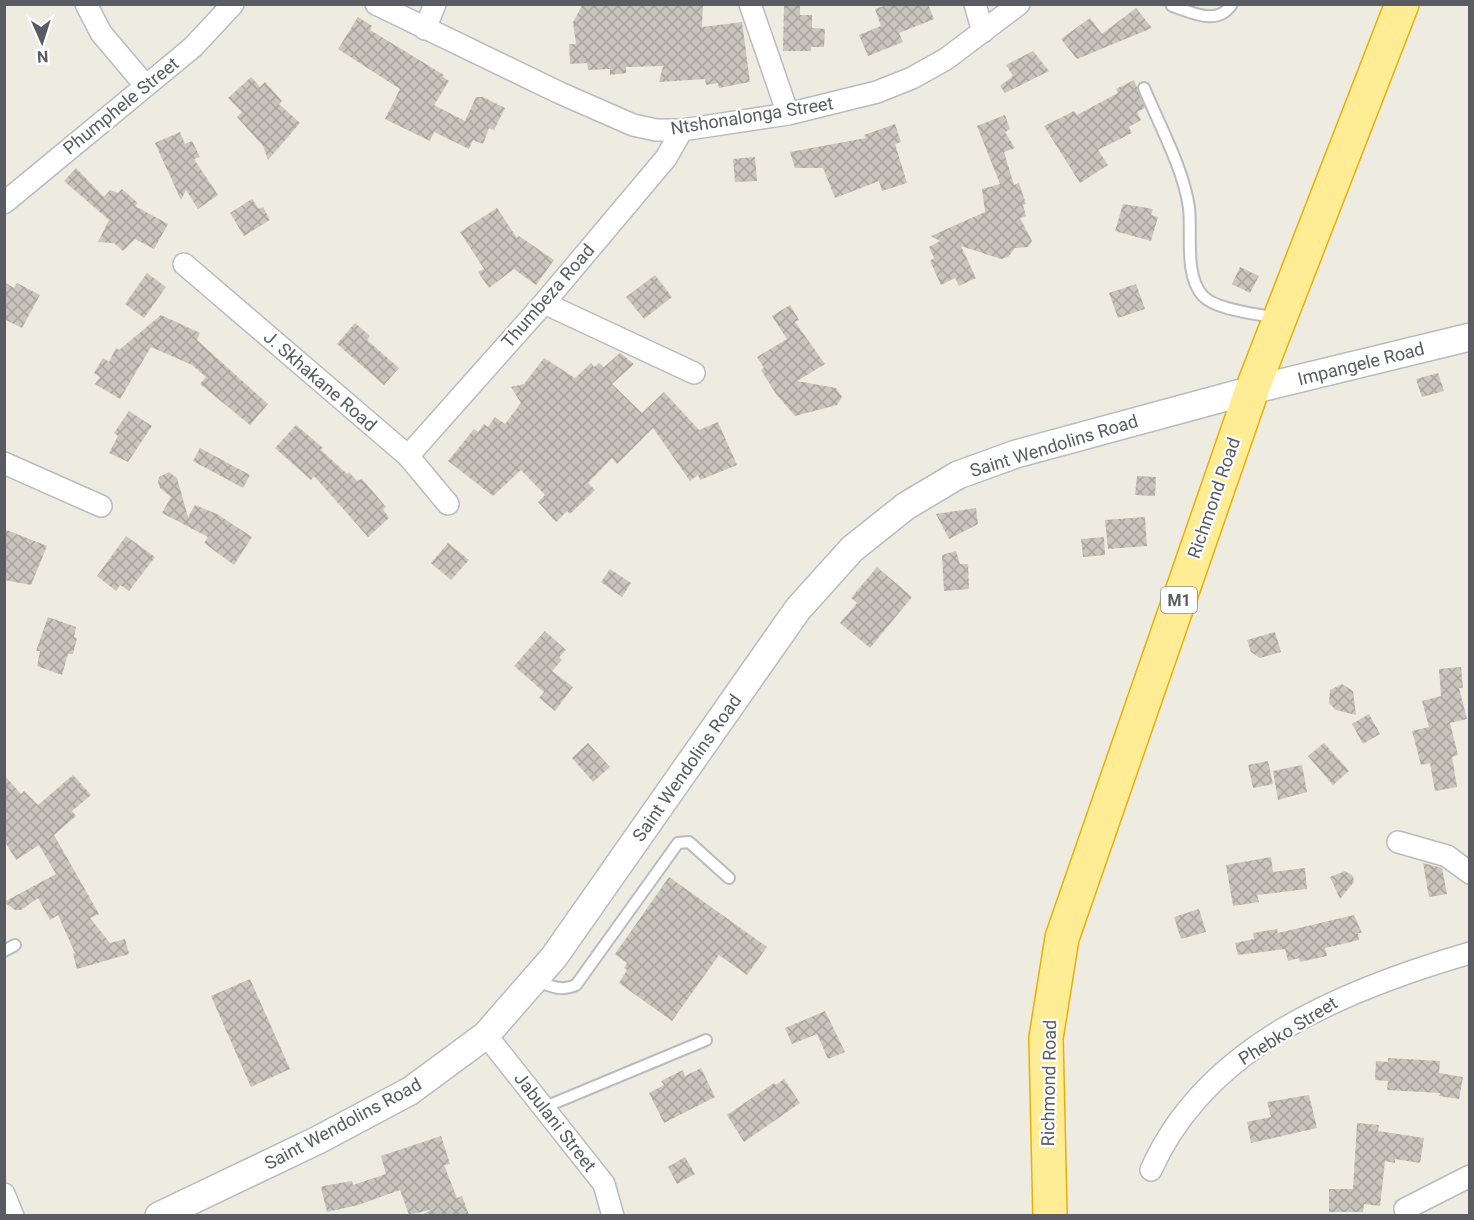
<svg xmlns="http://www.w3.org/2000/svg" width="1474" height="1220" font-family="Roboto,sans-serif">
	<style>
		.building { fill: url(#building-cross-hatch) }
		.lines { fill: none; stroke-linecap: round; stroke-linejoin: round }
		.service-casing { stroke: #b8bbc1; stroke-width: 14 }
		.minor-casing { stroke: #b8bbc1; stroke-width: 24 }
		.tertiary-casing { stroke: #b8bbc1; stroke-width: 30 }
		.trunk-casing { stroke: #eeae00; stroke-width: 36 }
		.service { stroke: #fff; stroke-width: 10 }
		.minor { stroke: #fff; stroke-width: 21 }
		.tertiary { stroke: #fff; stroke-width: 27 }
		.trunk { stroke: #ffed95; stroke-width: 33 }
		.labels { text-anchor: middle; stroke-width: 4.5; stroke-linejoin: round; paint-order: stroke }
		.shield { fill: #fff; stroke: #8b8e92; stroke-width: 1.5 }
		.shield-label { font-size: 16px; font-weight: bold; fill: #595d63 }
		.street-label { font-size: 18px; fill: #595d63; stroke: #fff }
	</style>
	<defs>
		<pattern id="building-cross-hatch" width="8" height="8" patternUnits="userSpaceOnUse" patternTransform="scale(1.5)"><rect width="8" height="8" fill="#c9c5bd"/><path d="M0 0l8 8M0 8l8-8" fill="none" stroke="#a6a39d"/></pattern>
	</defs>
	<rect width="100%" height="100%" fill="#eeebe0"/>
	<!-- building -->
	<path class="building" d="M583,4H703L702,27L742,22L750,82L719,88L718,83L706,85L705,79L659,82L663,66L626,67V73L610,75V69L588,70L587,63L570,64L569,44H576L573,22Z
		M784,4H800V15H812V28L825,29L824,47H811V51H783Z
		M890,4H928L934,19L899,33L903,42L868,56L859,35L881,26L875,9Z
		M1136,8L1152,28L1077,59L1061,39L1090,18L1102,34Z
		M358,17L372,26L370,30L444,75L443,77L449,81L434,105L465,121L476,97H483L505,108L494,130L489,128L483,144L473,140L469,149L434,132L430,141L385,119L400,89L338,49Z
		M1033,51L1049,71L1005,93L1000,86L1013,76L1006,65Z
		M251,77L260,87L265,82L282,101L279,104L300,123L268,160L263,146L237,117L242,112L228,98Z
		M1134,80L1145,108L1137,112L1141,120L1129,127L1132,133L1098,150L1108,165L1080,183L1044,126L1074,111L1077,115L1118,93L1116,89Z
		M1005,115L1010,129L1005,132L1015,148L1004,152L1014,185L1019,183L1026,204L1023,205L1026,216L1020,218L1032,241L1028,247L1015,248L1008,257L1001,259L961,246L976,278L959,286L955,278L941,285L930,261L934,258L929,247L940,241L931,236L985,212L982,189L1000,184L977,126Z
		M895,124L901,142L895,144L907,183L882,191L879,181L835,198L823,168H795L790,152L866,138L864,135Z
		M180,132L185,144L192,141L200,157L194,159L218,195L198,209L186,190L181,200L155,143Z
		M755,157L757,181L735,182L733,159Z
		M76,168L104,197L110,190L118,193L122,189L138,203L135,206L168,224L154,249L135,239L123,251L114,243L98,242L109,220L64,181Z
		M252,199L259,209L263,207L270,220L244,236L230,213Z
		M1123,204L1153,209L1151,215L1158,217L1151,241L1115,231Z
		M497,208L517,238L519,236L554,260L536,285L514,269L489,288L478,272L484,269L460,232Z
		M1240,267L1259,276L1250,293L1232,284Z
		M147,273L166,287L144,318L125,304Z
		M655,275L672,297L644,319L626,297Z
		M4,282L14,288L17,283L40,295L22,328L4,319Z
		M1136,284L1145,309L1118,318L1109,293Z
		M790,305L799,320L795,322L825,364L797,381L836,388L842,397L837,405L795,416L776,394L761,370L764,368L757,357L787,339L772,316Z
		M161,315L200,333L197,340L268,404L250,425L200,384L206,377L192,365L151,347L120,399L95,384L100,377L94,373L103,358L109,362L116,348L119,350Z
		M355,323L370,336L367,340L399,368L384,385L337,344Z
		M620,353L634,364L612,384L642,413L664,392L699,430L718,422L737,465L700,480L698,475L690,481L653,428L617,464L612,458L588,483L595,490L570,514L567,511L556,522L538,502L545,495L521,470L493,496L448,461L474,429L478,432L484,424L488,427L495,417L505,424L521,403L511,387L524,384L544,358L575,378L591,363L594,367L599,363L604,367Z
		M1438,373L1444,391L1422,397L1416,379Z
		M129,411L152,426L128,462L109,453L118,436L114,433Z
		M296,425L323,448L321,450L347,474L349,472L357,481L362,479L386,507L383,509L389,518L368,537L314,476L311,480L275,448Z
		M200,448L250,475L243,488L193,461Z
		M169,472L177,478L188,517L195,505L217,514L252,537L234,565L204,543L208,537L162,513L171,497L160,488L158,482L159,477Z
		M1137,476L1156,477L1155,496L1135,495Z
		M976,508L978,524L949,539L936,514Z
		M1145,517L1147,546L1108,549L1105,520Z
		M4,529L47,546L31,585L4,580Z
		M126,536L155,557L129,591L120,585L116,591L97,576Z
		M1104,537L1105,555L1083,557L1081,539Z
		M448,543L469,560L451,580L431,563Z
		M956,551L960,564H968L969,589L944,591L942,555Z
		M877,567L912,597L870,648L840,623L857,603L851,598Z
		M610,569L631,583L622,597L601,582Z
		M48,617L76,627L74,637L77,638L73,654H68L62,675L37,666L40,651H36Z
		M545,631L566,650L559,657L562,660L552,671L573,687L555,711L539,698L544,692L514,666Z
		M1275,632L1281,652L1260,658L1251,652L1247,640Z
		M1461,667L1463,688H1459L1467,719L1450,723L1458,755L1452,757L1457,787L1435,791L1430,763L1421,765L1412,731L1429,727L1422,701L1441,696L1439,669Z
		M1342,684L1353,691L1356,715L1336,710L1329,703L1330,690Z
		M1369,714L1380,734L1363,744L1352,724Z
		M588,743L610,767L593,782L572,758Z
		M1324,743L1349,771L1333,785L1308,756Z
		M1268,761L1273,784L1253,788L1248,765Z
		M1302,765L1307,792L1278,800L1273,771Z
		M4,775L21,794L24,791L38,805L73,775L91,795L72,811L76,816L54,835L99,914L90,918L110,943L125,939L129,954L77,969L73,954L75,953L58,915L50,920L38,898L21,910H15L4,902L56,874L39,845L16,860L4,840Z
		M1271,857L1273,872L1305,868L1307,889L1257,895L1259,902L1233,906L1226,865Z
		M1423,863L1442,868L1447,894L1429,897Z
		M1345,871L1353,876L1354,882L1340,899L1330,877Z
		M669,877L767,947L747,975L719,955L672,1021L619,983L627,970L624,968L627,963L615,954Z
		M1199,909L1206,932L1181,939L1174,917Z
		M1354,915L1362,933H1358L1359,940L1325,948L1327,956L1300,962L1299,958L1288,961L1285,949L1238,955L1235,943L1254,939L1253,933L1277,929L1278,933Z
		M250,979L290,1069L251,1087L211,996Z
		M825,1011L845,1052L828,1059L817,1034L792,1044L785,1028Z
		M1388,1058L1440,1061L1439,1073L1463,1077L1459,1099L1439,1096L1440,1093L1387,1090L1388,1081L1375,1080L1376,1061L1388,1062Z
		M701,1068L715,1097L664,1123L649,1093L664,1085L661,1081L683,1070L685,1076Z
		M784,1079L800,1103L744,1142L727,1115L774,1083L776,1085Z
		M1309,1095L1317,1128L1251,1143L1247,1122L1271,1117L1267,1102Z
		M1357,1123L1379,1125L1378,1131L1424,1138L1420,1163L1395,1159V1163L1385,1161L1380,1206L1364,1204L1363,1212H1329V1189H1353Z
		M441,1136L450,1164L444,1165L457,1198L462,1196L469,1215H421L433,1209L409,1215L400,1190L358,1205L327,1212L321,1188L323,1186L352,1181L353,1185L386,1174L381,1156Z
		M685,1157L695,1174L677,1184L668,1167Z"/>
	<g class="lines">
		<!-- service casing -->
		<g class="service-casing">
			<path id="service" d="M1172,6C1192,12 1217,27 1232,4
				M1144,88C1159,124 1184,170 1189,208C1192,233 1184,276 1203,296C1216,310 1258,314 1277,318
				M4,951L15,945
				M535,980C550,986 561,992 576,985L678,843L689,842L729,878
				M545,1107L706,1040"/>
		</g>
		<!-- minor casing -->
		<g class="minor-casing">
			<path id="minor" d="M86,4L101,33L145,85
				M376,4L560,93L633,125L656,130H682L788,114L877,92L912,78L946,59L1019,4
				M750,4L788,114
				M975,4L983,32
				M425,29L435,4
				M4,203L193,47L233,4
				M184,264L408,456L448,504
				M544,303L694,373
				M408,456L544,303L666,158L682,130
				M4,463L101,506
				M1398,842L1447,856L1470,873
				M486,1035L604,1184L613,1216
				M1151,1170C1206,1045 1346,989 1470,953
				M4,1194L13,1216
				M1405,1209L1470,1176"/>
		</g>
		<!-- tertiary casing -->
		<g class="tertiary-casing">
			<path id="tertiary" d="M159,1216L318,1140L410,1091L486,1035L554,957L798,609L852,549L906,506L958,475L1016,454L1252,390L1470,337"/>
		</g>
		<!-- trunk casing -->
		<g class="trunk-casing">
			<path id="trunk" d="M1050,1216L1046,1038L1062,938L1252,390L1402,4"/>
		</g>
		<!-- service -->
		<use href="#service" class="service"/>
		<!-- minor -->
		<use href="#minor" class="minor"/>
		<!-- tertiary -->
		<use href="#tertiary" class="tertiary"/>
		<!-- trunk -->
		<use href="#trunk" class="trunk"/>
	</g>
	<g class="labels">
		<!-- shield labels -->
		<rect class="shield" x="1161" y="587" width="36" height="26" rx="4.5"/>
		<g class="shield-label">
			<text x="1179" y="606">M1</text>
		</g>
		<!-- street labels -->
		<g class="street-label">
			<text transform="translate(121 106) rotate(-39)" y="6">Phumphele Street</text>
			<text transform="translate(752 116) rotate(-9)" y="6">Ntshonalonga Street</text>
			<text transform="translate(548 296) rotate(-49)" y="6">Thumbeza Road</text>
			<text transform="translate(1361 364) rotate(-14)" y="6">Impangele Road</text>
			<text transform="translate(320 381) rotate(41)" y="6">J. Skhakane Road</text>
			<text transform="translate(1054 446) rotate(-17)" y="6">Saint Wendolins Road</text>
			<text transform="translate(1214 498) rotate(-71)" y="6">Richmond Road</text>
			<text transform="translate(687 768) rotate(-55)" y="6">Saint Wendolins Road</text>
			<text transform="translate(1288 1031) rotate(-32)" y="6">Phebko Street</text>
			<text transform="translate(1049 1083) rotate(-89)" y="6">Richmond Road</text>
			<text transform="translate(555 1122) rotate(52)" y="6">Jabulani Street</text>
			<text transform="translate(343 1124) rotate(-28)" y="6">Saint Wendolins Road</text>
		</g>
	</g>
	<!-- border -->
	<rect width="1474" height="1220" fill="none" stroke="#595d63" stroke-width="12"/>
	<!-- north arrow -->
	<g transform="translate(42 42) rotate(177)" stroke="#ffffff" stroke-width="4.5" paint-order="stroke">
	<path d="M0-4.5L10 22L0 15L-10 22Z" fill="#595d63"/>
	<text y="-9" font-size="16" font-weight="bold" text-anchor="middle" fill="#595d63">N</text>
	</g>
</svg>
